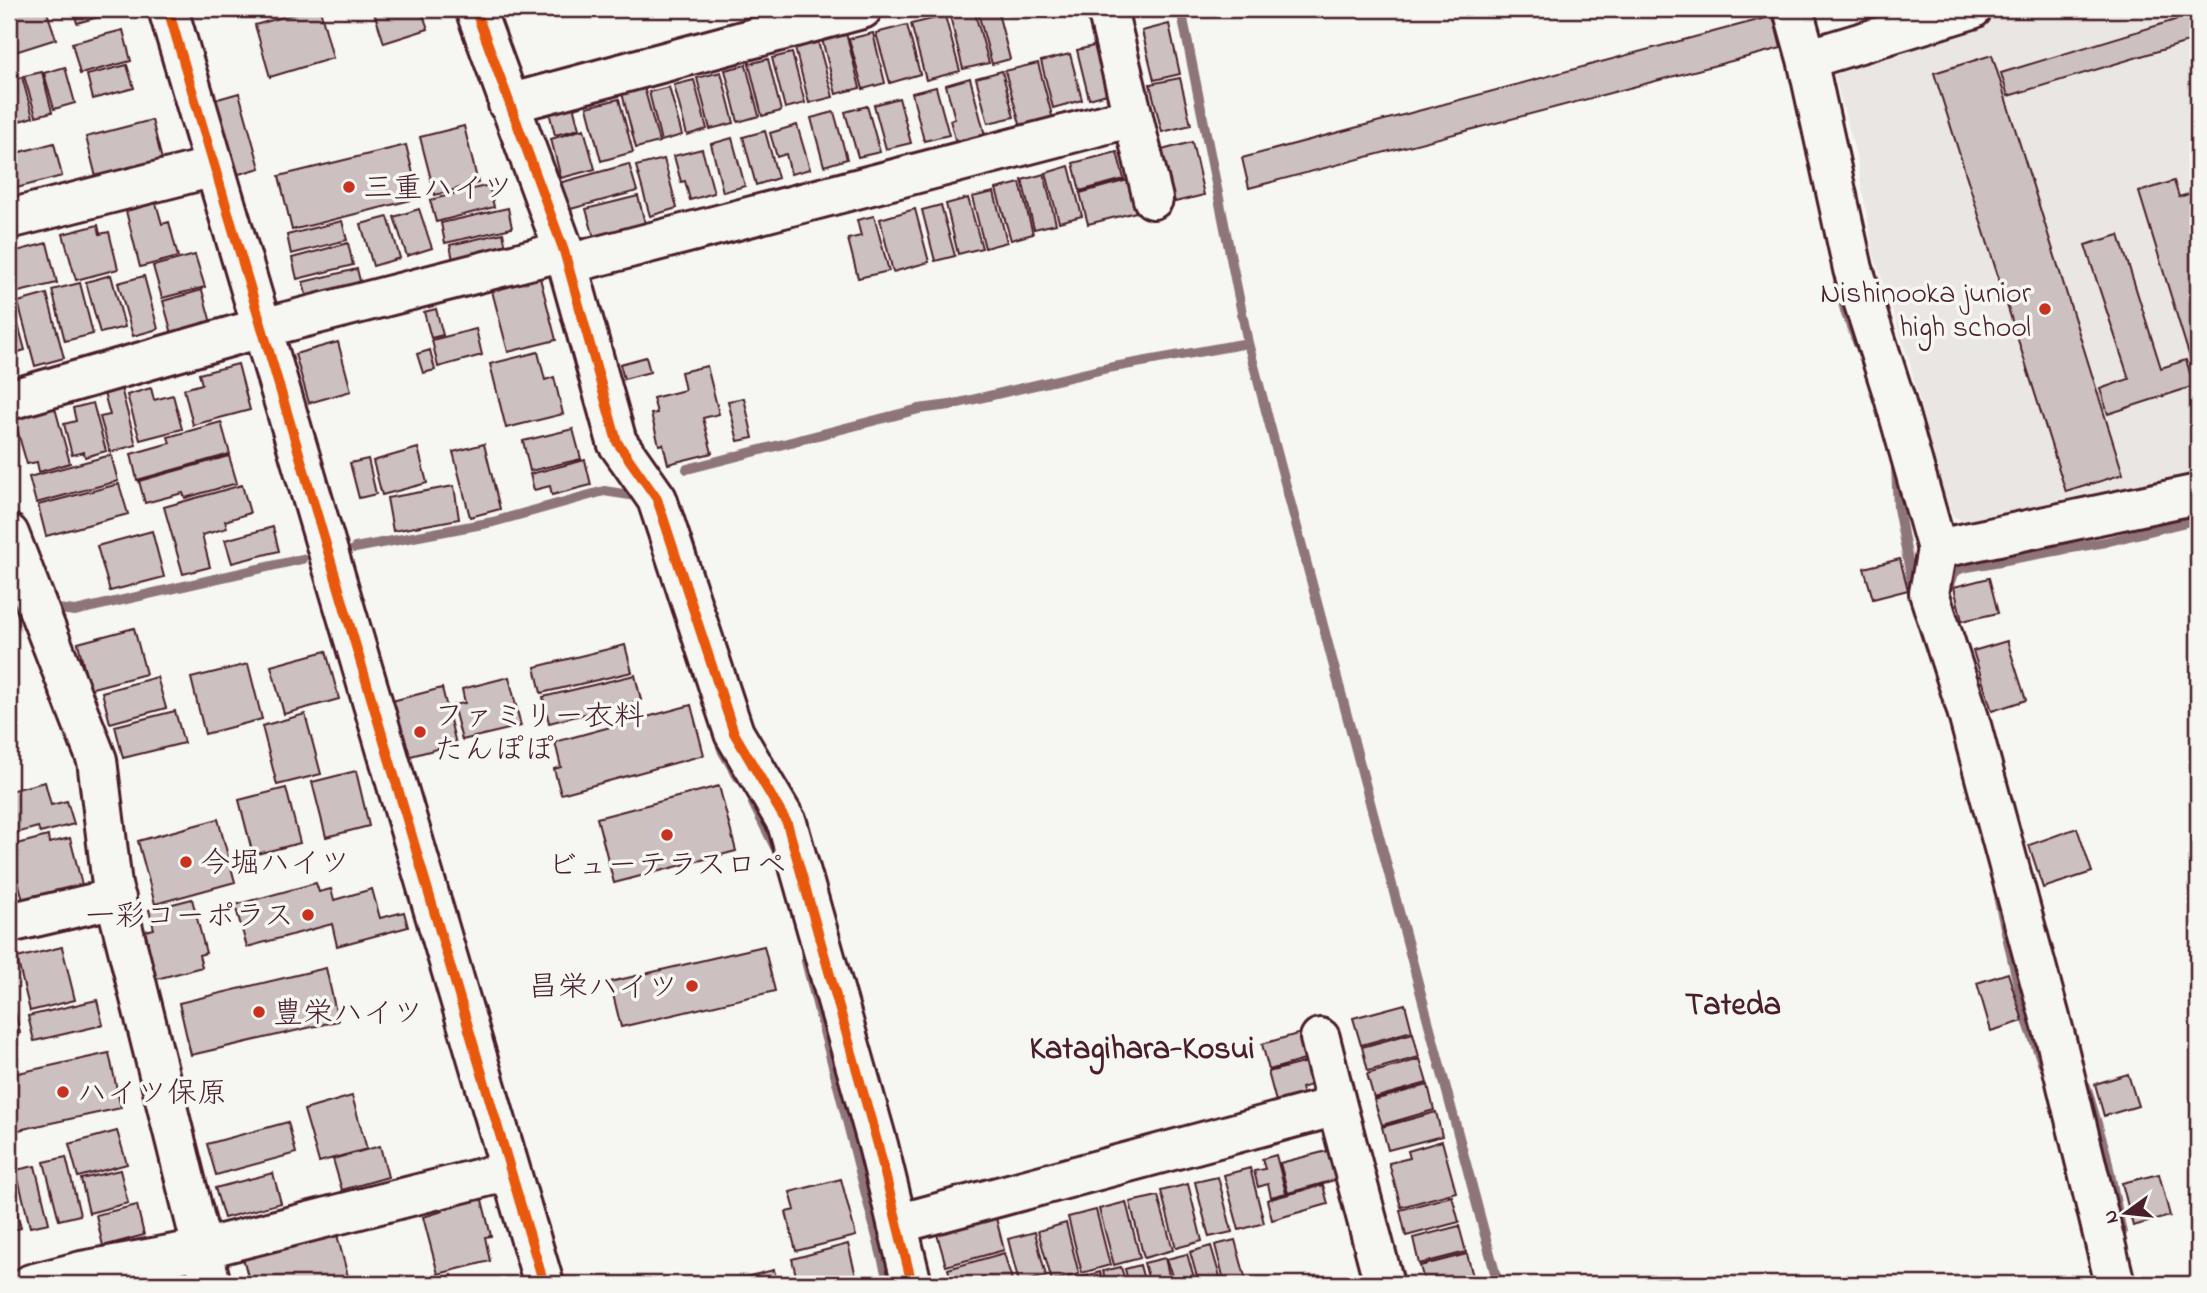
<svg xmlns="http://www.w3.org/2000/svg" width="2207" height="1293" font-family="'Indie Flower','Klee One',sans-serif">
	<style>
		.built { fill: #e9e6e3 }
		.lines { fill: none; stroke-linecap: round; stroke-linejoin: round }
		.stream { stroke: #8e747a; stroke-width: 10 }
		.building { fill: #ccc1c0; stroke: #4a1f2b; stroke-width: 2 }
		.street-casing { stroke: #4a1f2b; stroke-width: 44 }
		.secondary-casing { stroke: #4a1f2b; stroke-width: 44 }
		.street { stroke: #f6f6f2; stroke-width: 38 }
		.secondary { stroke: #f6f6f2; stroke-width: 38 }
		.cycleway-casing { stroke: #f6f6f2; stroke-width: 15 }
		.cycleway { stroke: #e8590c; stroke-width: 10 }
		.poi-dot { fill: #c8321e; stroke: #f6f6f2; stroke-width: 2.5 }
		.labels { text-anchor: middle; stroke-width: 7; stroke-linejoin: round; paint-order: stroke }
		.poi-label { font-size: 30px; fill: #4a1f2b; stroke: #f6f6f2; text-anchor: start }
		.neighbourhood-label { font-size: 32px; font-weight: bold; fill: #4a1f2b; stroke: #f6f6f2 }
	</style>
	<rect width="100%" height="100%" fill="#f6f6f2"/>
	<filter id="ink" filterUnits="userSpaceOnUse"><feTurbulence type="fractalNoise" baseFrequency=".0143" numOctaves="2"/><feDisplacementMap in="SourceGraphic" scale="14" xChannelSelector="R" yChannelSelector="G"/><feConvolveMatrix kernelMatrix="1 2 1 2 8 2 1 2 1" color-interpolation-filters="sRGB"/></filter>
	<g filter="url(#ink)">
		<!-- built -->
		<path class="built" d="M2007,9H2198V477L1972,525L1953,516L1940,484L1910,363L1874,255L1856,155L1830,58Z"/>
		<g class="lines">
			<!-- stream -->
			<path class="stream" d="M1181,9L1248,343L1498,1284
				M1838,283L1846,314L1858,344
				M1896,466L1898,508L1914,592
				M687,469L919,409L950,405L1108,368L1248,343
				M355,548L493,522L604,491L630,495
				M1948,588L1953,573L1962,568L2105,542L2198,519
				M58,609L75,611L302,559
				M718,738L723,752L738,777
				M753,803L777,851
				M1999,901L2025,1015L2044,1067
				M806,961L889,1284
				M2086,1086L2106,1154L2122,1233"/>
		</g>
		<!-- building -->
		<path class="building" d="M25,9H46L56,39L9,54V14Z
			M73,9H127L77,23Z
			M311,9H320L333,58L270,77L255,25Z
			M373,9H421L428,29L384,43Z
			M977,9H997L1010,59L992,64Z
			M974,10L989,63L963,69L950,16Z
			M2198,13V39L2008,96L2001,73Z
			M945,16L960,71L926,80L911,24Z
			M1773,16L1781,48L1249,188L1242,158Z
			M1169,24L1180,74L1154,80L1142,31Z
			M907,25L920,74L890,83L876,33Z
			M123,30L131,61L80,74L72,43Z
			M846,33L860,88L836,94L822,39Z
			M873,33L885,83L863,89L849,39Z
			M818,42L833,97L809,103L795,48Z
			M1102,44L1114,92L1089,99L1077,50Z
			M792,53L805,103L785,108L772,58Z
			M1070,54L1082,100L1053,108L1041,61Z
			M1992,55L2123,474L2066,492L1934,73Z
			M768,59L781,111L762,116L749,64Z
			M1038,63L1054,123L1022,131L1005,71Z
			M127,65L134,88L93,99L87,75Z
			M746,65L759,116L738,122L725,70Z
			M65,67L75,103L54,109L44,73Z
			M1002,71L1014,117L988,123L976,78Z
			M42,72L52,112L36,116L24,76Z
			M721,72L734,123L710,129L697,78Z
			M22,77L33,117L16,122L9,98V81Z
			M970,78L986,139L957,147L950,120L955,119L946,85Z
			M1180,78L1191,125L1162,132L1150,84Z
			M694,80L707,129L687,135L674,85Z
			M644,87L659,142L636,148L622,93Z
			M669,87L682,135L661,141L649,92Z
			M936,87L949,135L924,141L912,93Z
			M239,93L260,168L232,176L211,101Z
			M899,98L911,143L886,149L874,105Z
			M619,99L633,152L601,161L587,107Z
			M573,105L579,129L555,135L549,112Z
			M867,106L880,152L858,157L845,112Z
			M834,112L847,159L824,166L811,118Z
			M152,120L163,164L97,181L86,137Z
			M797,125L810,169L791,174L786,154L777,157L770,133Z
			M464,126L478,183L435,195L420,137Z
			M584,129L595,169L561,178L551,139Z
			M765,131L778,178L756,185L743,137Z
			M732,138L745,186L723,192L711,144Z
			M1192,142L1204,195L1175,202L1162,150Z
			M54,143L62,176L9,190V155Z
			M406,145L419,198L292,230L279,176Z
			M702,149L714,193L690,200L685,181L681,182L674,156Z
			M1117,152L1124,179L1080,191L1073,163Z
			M664,159L677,208L650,216L636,166Z
			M629,164L637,191L567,210L559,183Z
			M1069,166L1082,216L1059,222L1046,173Z
			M1044,174L1056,224L1034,229L1022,180Z
			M1128,180L1136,212L1088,224L1080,193Z
			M2174,181L2179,197L2198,191V384L2139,192Z
			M1020,183L1033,234L1011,240L996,189Z
			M489,185L494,207L436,222L430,200Z
			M994,192L1007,242L985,248L972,197Z
			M638,196L646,227L595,241L586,209Z
			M968,198L982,248L958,254L946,204Z
			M156,203L162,224L169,222L178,257L140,267L126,211Z
			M941,205L955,256L935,261L922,210Z
			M508,208L512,228L445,243L441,223Z
			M419,209L432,248L407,256L394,217Z
			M915,209L929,262L893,272L880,219Z
			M874,216L889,271L858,278L848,239L861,236L857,220Z
			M388,217L400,258L373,266L361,224Z
			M342,221L347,240L291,254L287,235Z
			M98,225L100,234L109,232L118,269L76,280L63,234Z
			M503,233L507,252L454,265L450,245Z
			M2119,235L2161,368L2186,360L2194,386L2108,414L2100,389L2129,379L2085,245Z
			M47,243L57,283L10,294L9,253Z
			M348,243L353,265L297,279L292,258Z
			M195,255L205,287L162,298L153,266Z
			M357,269L362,289L308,303L303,282Z
			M111,275L125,327L100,333L86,282Z
			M144,276L158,329L133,336L118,283Z
			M540,278L556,340L508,352L492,291Z
			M80,283L93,334L65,341L52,290Z
			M202,290L211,323L172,334L163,301Z
			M47,294L64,358L35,366L18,302Z
			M11,298L25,350L9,355V299Z
			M436,309L443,335L431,338L424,312Z
			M476,329L482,355L438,367L432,340Z
			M338,342L351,391L309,403L295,354Z
			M430,350L435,370L423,373L417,354Z
			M538,352L545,380L554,377L563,414L506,428L490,364Z
			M646,357L650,372L624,379L620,364Z
			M238,364L250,410L193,425L184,389L202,384L199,374Z
			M707,366L719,414L703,418L712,453L668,464L663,444L659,445L651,414L657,413L653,398L685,390L681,372Z
			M121,388L136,445L110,452L100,417L110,415L104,393Z
			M151,388L154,400L173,395L182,429L140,440L127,395Z
			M744,398L753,438L738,441L728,401Z
			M93,403L106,451L85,457L84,452L72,455L64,424L76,421L73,408Z
			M55,408L70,463L39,472L37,462L27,464L14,419Z
			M221,422L230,454L137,480L131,454L170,443L168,437Z
			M573,429L581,459L530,471L523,441Z
			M484,444L500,509L470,517L453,452Z
			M418,448L427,483L382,495L373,461Z
			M111,455L118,481L36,503L29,477Z
			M229,456L237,483L185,498L183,493L145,503L139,481Z
			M368,459L376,494L359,498L350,463Z
			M585,460L591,485L552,495L550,486L534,490L530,474Z
			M119,484L128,514L46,536L38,505Z
			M242,485L250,513L225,521L227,528L202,535L210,567L183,574L164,507Z
			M454,486L459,519L393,531L387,498Z
			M273,527L279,551L232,563L225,540Z
			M152,531L164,577L110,591L97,546Z
			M1900,559L1908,590L1873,599L1864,568Z
			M1989,578L1998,613L1962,621L1954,587Z
			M134,628L146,674L89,689L78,643Z
			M2007,641L2026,700L1992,711L1973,651Z
			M625,645L632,672L541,693L535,667Z
			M326,651L339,699L284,714L271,666Z
			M248,664L262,719L205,734L191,678Z
			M635,675L641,700L549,723L543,697Z
			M157,677L166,708L110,723L102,692Z
			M509,677L521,726L462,740L453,705L465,703L462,689Z
			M442,688L456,744L407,757L392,701Z
			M691,705L704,755L561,794L554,769L561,767L555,742Z
			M175,711L184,743L123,758L115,726Z
			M305,714L321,774L277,785L262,726Z
			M356,771L369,826L326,837L312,782Z
			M45,782L51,805L67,801L74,824L40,833L38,827L9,835V791Z
			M719,786L736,851L614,883L597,818Z
			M286,788L300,843L253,855L239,800Z
			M218,819L235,882L155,904L138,841Z
			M2077,828L2092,872L2043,888L2029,845Z
			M48,836L49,843L70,838L82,885L23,900L9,846Z
			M316,883L319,892L331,889L334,900L372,889L380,918L404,912L408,927L337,946L332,924L247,947L235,905Z
			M192,899L206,953L199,955L202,967L153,980L144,944L148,942L145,931L154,929L149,910Z
			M764,946L775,991L621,1027L610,982Z
			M62,947L75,1000L30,1011L17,958Z
			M326,968L338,1021L191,1055L179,1003Z
			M2008,973L2023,1021L1991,1031L1977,983Z
			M9,986L20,1033L9,1036Z
			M97,1000L103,1025L34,1041L28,1016Z
			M1405,1004L1412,1031L1361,1045L1353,1018Z
			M1301,1033L1308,1059L1269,1070L1262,1044Z
			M1413,1033L1419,1057L1368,1071L1362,1047Z
			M109,1053L121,1108L9,1132V1075Z
			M1420,1059L1427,1083L1374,1098L1367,1074Z
			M1311,1061L1317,1083L1301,1088L1305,1102L1278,1109L1268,1072Z
			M2128,1074L2138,1106L2104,1116L2095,1084Z
			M1428,1085L1434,1110L1382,1125L1374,1100Z
			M352,1096L367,1149L319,1162L304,1110Z
			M1436,1112L1442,1136L1388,1150L1382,1127Z
			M288,1122L296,1153L216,1175L207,1144Z
			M117,1131L127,1164L78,1177L69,1144Z
			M1442,1141L1456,1192L1401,1207L1389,1163L1410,1158L1408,1151Z
			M380,1146L388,1177L342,1190L333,1159Z
			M1331,1150L1338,1179L1288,1193L1280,1163Z
			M1276,1155L1286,1193L1271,1197L1268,1184L1258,1187L1254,1171L1265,1169L1262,1159Z
			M66,1157L80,1215L59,1220L44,1162Z
			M35,1166L49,1223L30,1227L16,1170Z
			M1250,1168L1264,1223L1239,1230L1224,1175Z
			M120,1170L128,1203L89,1213L81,1179Z
			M273,1173L281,1203L224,1218L215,1188Z
			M2159,1174L2170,1216L2133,1226L2122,1183Z
			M1218,1177L1232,1232L1209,1237L1195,1182Z
			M841,1179L856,1236L796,1251L786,1212L795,1210L790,1192Z
			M9,1181L21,1228L9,1231Z
			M1188,1184L1202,1241L1176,1248L1161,1191Z
			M1323,1185L1328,1204L1272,1220L1267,1200Z
			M481,1196L491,1236L485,1237L490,1261L438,1274L423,1217L443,1211L442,1206Z
			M1158,1196L1173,1250L1144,1258L1130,1202Z
			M1452,1196L1459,1222L1406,1236L1400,1210Z
			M1126,1202L1140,1258L1114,1265L1099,1209Z
			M137,1205L144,1235L103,1246L96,1215Z
			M1096,1210L1110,1265L1082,1273L1068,1217Z
			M996,1218L1004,1250L946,1266L937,1234Z
			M1066,1223L1079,1274L1052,1281L1038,1231Z
			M1459,1226L1466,1252L1419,1264L1413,1238Z
			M336,1231L350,1284H250L242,1254Z
			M1035,1232L1046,1276L1019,1283L1008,1239Z
			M1235,1240L1247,1284H1225L1215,1245Z
			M848,1244L858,1284H798L792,1259Z
			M1211,1246L1222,1284H1199L1190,1252Z
			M1004,1253L1012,1280L997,1284H952L948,1269Z
			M1187,1254L1196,1284H1174L1167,1259Z
			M1467,1254L1475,1284H1425L1420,1266Z
			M1165,1258L1171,1284H1150L1144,1263Z
			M1140,1265L1145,1284H1129L1125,1269Z
			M1121,1267L1126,1284H1106L1103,1271Z
			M774,1270L778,1284H716Z
			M1100,1272L1103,1284H1084L1082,1277Z
			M452,1275L455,1284H425L424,1283Z"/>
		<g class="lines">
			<!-- street casing -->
			<g class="street-casing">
				<path id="street" d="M168,9L544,1284
					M475,9L564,251L617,442L657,499L734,733L787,823L878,1145L912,1284
					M1793,9L1807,59L1853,269L1894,397L1937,549L2198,494
					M1807,59L1972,9
					M508,104L862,9
					M1133,117L1153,199
					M9,219L214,167
					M568,264L1133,117L1107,9
					M9,400L243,333L564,251
					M9,534L97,760L112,885L211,1284
					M9,923L116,898
					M1320,1038L1337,1106
					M897,1224L1337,1106L1384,1284
					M31,1284L82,1271L202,1249L509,1171"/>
			</g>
			<!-- secondary casing -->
			<g class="secondary-casing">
				<path id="secondary" d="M1937,549L1929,593L1966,707L2056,1040L2115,1284"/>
			</g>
			<!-- street -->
			<use href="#street" class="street"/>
			<!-- secondary -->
			<use href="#secondary" class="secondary"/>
			<!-- cycleway casing -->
			<g class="cycleway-casing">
				<path id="cycleway" d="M168,9L544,1284
					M475,9L564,251L617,442L657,499L734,733L787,823L878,1145L912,1284"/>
			</g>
			<!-- cycleway -->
			<use href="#cycleway" class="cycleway"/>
		</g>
	</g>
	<!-- markers -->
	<g class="poi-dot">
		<circle cx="349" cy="187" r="7"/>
		<circle cx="2045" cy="309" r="7"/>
		<circle cx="420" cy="732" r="7"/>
		<circle cx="667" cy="835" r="7"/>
		<circle cx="186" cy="862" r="7"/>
		<circle cx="308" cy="915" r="7"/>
		<circle cx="692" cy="986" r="7"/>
		<circle cx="259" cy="1012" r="7"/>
		<circle cx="63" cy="1092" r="7"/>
	</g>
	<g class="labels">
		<!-- poi labels -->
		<g class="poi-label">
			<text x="363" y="197">三重ハイツ</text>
			<text x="2031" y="302" text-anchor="end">Nishinooka junior<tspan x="2031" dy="34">high school</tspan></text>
			<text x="434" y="725">ファミリー衣料<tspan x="434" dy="34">たんぽぽ</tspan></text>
			<text x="200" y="872">今堀ハイツ</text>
			<text x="667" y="874" text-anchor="middle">ビューテラスロペ</text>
			<text x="294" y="925" text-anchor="end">一彩コーポラス</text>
			<text x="678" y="996" text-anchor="end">昌栄ハイツ</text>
			<text x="273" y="1022">豊栄ハイツ</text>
			<text x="77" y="1102">ハイツ保原</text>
		</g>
		<!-- neighbourhood labels -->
		<g class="neighbourhood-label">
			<text x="1733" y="1014">Tateda</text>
			<text x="1142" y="1058">Katagihara-Kosui</text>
		</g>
	</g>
	<!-- margin -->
	<rect width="2207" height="1293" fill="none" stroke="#f6f6f2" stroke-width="35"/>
	<rect x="18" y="18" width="2172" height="1258" fill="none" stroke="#4a1f2b" stroke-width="2.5" filter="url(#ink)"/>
	<!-- north arrow -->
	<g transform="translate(2126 1213) rotate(255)" stroke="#f6f6f2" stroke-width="5" paint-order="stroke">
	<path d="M0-5L12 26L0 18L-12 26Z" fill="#4a1f2b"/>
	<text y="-10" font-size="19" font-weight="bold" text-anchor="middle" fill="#4a1f2b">N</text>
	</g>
</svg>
